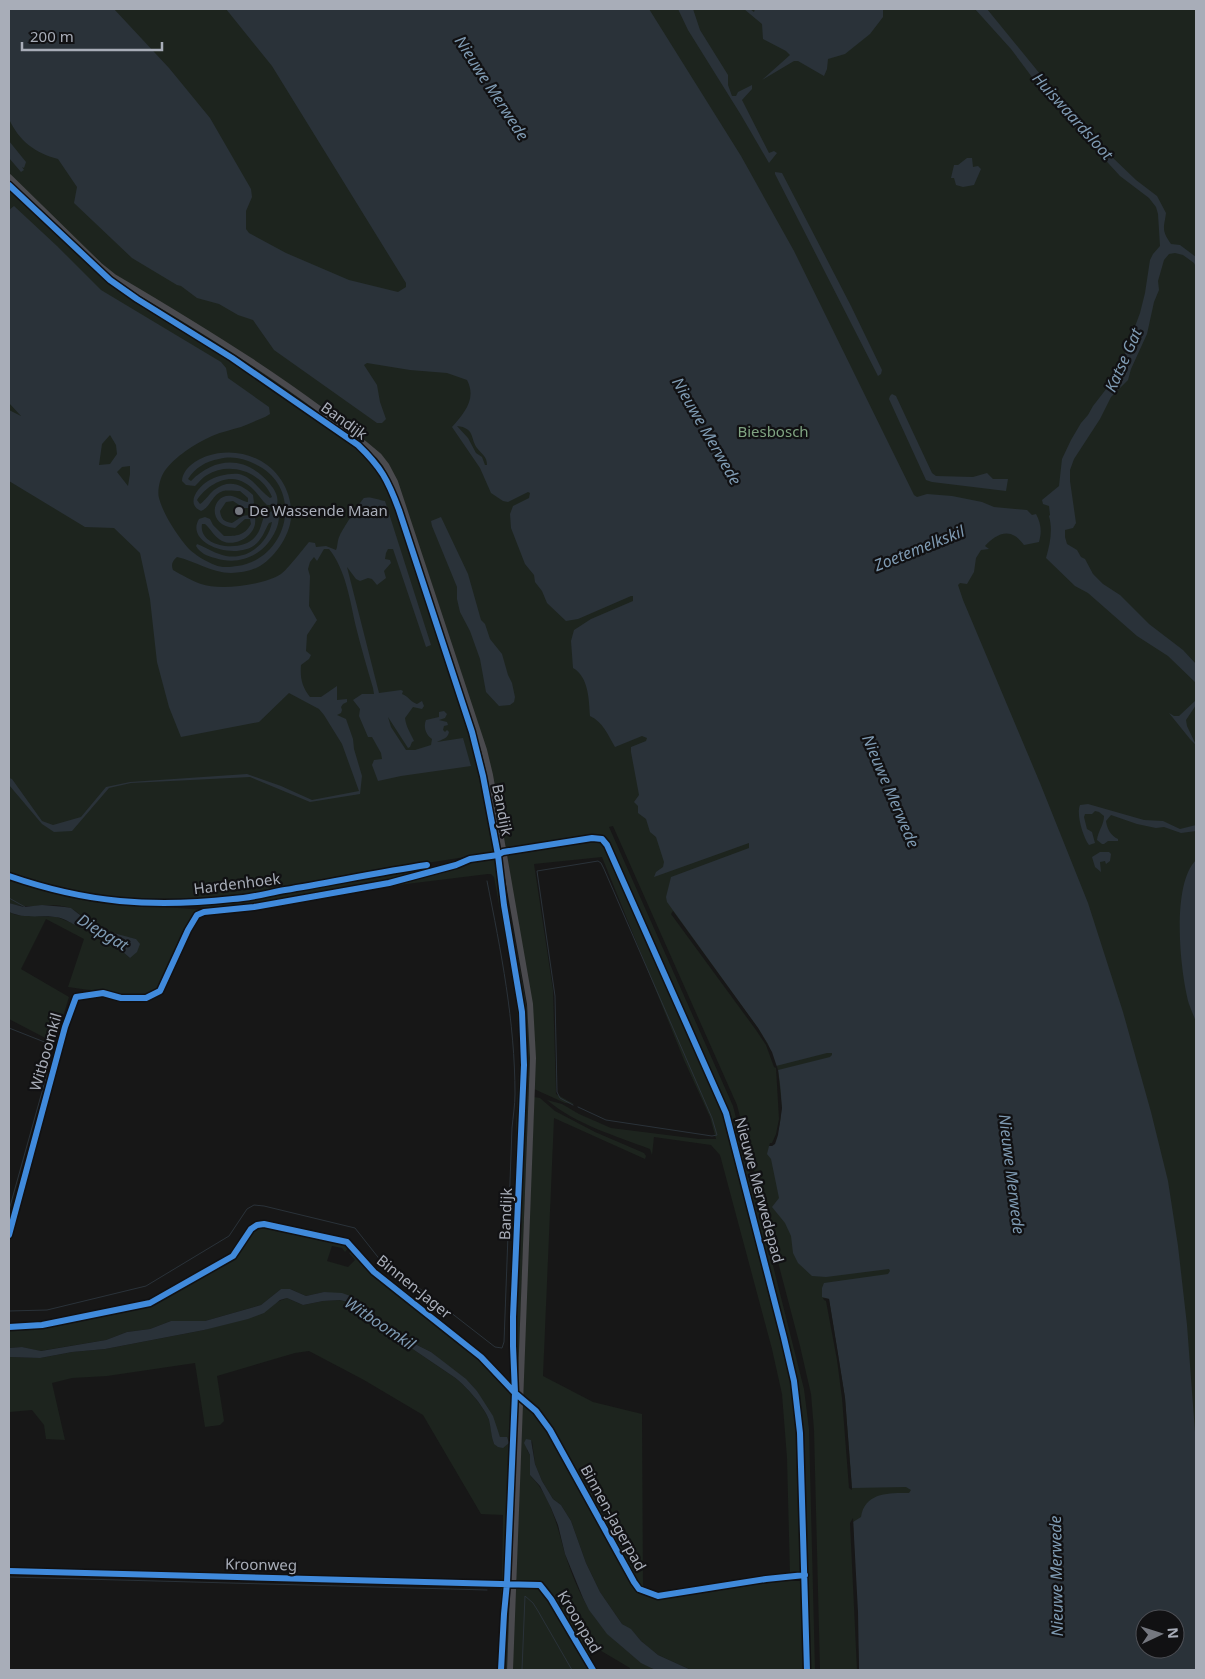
<svg xmlns="http://www.w3.org/2000/svg" width="1205" height="1679" font-family="'Noto Sans',sans-serif">
	<style>
		.green { fill: #1d241e; fill-rule: evenodd }
		.water { fill: #2a3239; fill-rule: evenodd }
		.pier { fill: #171717 }
		.lines { fill: none; stroke-linecap: round; stroke-linejoin: round }
		.stream { stroke: #2a3239; stroke-width: 1 }
		.minor { stroke: #4b4c50; stroke-width: 4.5 }
		.secondary { stroke: #4a4a4e; stroke-width: 6 }
		.cycleway-casing { stroke: #111113; stroke-width: 9 }
		.cycleway { stroke: #408adc; stroke-width: 6 }
		.poi-dot { fill: #757880; stroke: #111113; stroke-width: 2 }
		.labels { text-anchor: middle; stroke-width: 4.5; stroke-linejoin: round; paint-order: stroke }
		.street-label { font-size: 15px; fill: #a8adb8; stroke: #111113 }
		.park-label { font-size: 15px; fill: #7fa381; stroke: #111113 }
		.poi-label { font-size: 15px; fill: #a8adb8; stroke: #111113; text-anchor: start }
		.water-label { font-size: 16px; font-style: italic; fill: #7f9bb3; stroke: #111113 }
	</style>
	<rect width="100%" height="100%" fill="#171717"/>
	<!-- green -->
	<path class="green" d="M9,9H1196V1670H820L814,1430L811,1394L800,1346L737,1105L613,826L609,827L733,1106L804,1389L809,1429L815,1670H809L802,1433L795,1381L727,1112L608,844L603,837L595,835L505,850L498,844L499,852C445,860 392,868 338,878C259,892 177,908 96,897C67,893 37,881 9,872ZM1145,1619H1175V1649H1145Z
		M591,839L601,841L607,848L724,1113L783,1339L792,1382L799,1434L806,1670H691L658,1655L650,1649L641,1641L631,1630L622,1624L600,1592L586,1563L571,1521L561,1505L553,1499L542,1481L535,1464L532,1441L527,1450L530,1455V1475C551,1497 557,1525 565,1554C578,1594 592,1622 625,1649C635,1657 643,1665 656,1670H630V1668L598,1649L587,1657L544,1585L539,1583L518,1581L515,1578L534,1097L540,1098L555,1111L595,1132L644,1153L646,1156L645,1159L554,1118L543,1376L593,1402L642,1414L643,1589L659,1595L790,1575L787,1458L782,1394L772,1349L720,1155L711,1145L654,1137L652,1155L650,1149C616,1136 575,1124 547,1100L562,1104L579,1114L611,1128L699,1139H716L710,1117L684,1060L602,857L534,864L553,990L556,1094L574,1104L565,1103L534,1089V1044L506,854ZM541,1414L571,1462L636,1580L643,1589L633,1583L549,1431L541,1419Z
		M500,856L529,1020L530,1051L518,1391L511,1385L516,1124L520,1055L516,1000L494,877L491,874H488L390,886C427,877 463,863 500,856Z
		M451,865C411,878 369,884 327,891C282,899 236,911 190,906L234,902Z
		M9,879L40,890L97,902L205,910L193,914L156,990C135,1000 124,994 103,991C91,990 80,989 68,987L84,939L46,919L21,969L69,997L55,1043L9,1019V912L16,915L57,917L89,930L115,945L130,958L136,939C124,936 109,935 98,930C87,924 79,910 67,907C47,902 28,910 9,903Z
		M262,1227L346,1244L349,1247L345,1252L342,1248L332,1246L327,1261L348,1267L355,1260L349,1253L353,1251L369,1272L481,1359L518,1398L511,1579L507,1582L502,1581L503,1515L481,1514L423,1415L364,1380L309,1351L295,1353L217,1376L224,1421L220,1425L205,1427L195,1363L107,1376L72,1378L52,1383L65,1440L46,1439L44,1425L32,1410L9,1412V1357L40,1358L72,1352L105,1349L204,1330L287,1298L303,1305L323,1301L340,1300L351,1303L379,1323L389,1333L454,1377C466,1386 484,1406 489,1420C491,1428 492,1436 494,1444L505,1437H500L477,1391L431,1352L405,1339L369,1311L356,1298L324,1292L306,1296L290,1289H281L261,1305L205,1321H171L150,1329L127,1332L106,1340L40,1351L22,1347L9,1348V1329L41,1328L151,1306L233,1259L256,1228Z
		M518,1585L542,1587L591,1670H512L515,1587Z
		M501,1586L509,1587L511,1590L507,1670H498Z"/>
	<!-- water -->
	<path class="water" d="M9,9H114L169,68L210,118L251,189L252,197L246,211V229L249,233L286,253L349,280L398,292L406,287V283L272,66L226,9H649L741,156L794,251L914,495L917,497L927,494L952,496L982,502L994,507L1027,510L1032,515L1036,514C1041,523 1042,532 1039,542L1024,545C1022,542 1018,538 1015,536C1004,529 992,538 985,546L989,549L981,550L976,558L974,572L967,584L960,583L958,585L963,600L1040,783L1088,903L1123,1012L1151,1112L1168,1181L1178,1246L1187,1325L1196,1445V1670H859L853,1522L861,1517C865,1492 889,1493 909,1493L911,1490L906,1487L852,1488L845,1398L829,1299L822,1297V1288L824,1283L888,1274L890,1271L889,1269L826,1277L812,1276L798,1263L793,1253L791,1236L785,1223L772,1207L779,1198L771,1159L767,1154L769,1146H772C785,1122 782,1096 778,1070L830,1057L832,1055V1053H827L776,1066L768,1044L758,1028L667,902L666,897L671,877L749,848V843L654,877L656,872L663,867L664,862L656,837L650,832L646,819L638,813V806L634,802L639,795L631,752V747L646,741L647,738L642,736L615,747C608,735 603,722 590,716C589,701 589,677 573,668L571,641L574,630L591,619L633,601V596H631L578,619L566,621L547,603L542,591L535,582L534,575L525,564L511,528L510,514L513,506L529,498L530,493L528,492L508,502L503,501L491,493L480,468L452,427C464,413 477,399 467,380L447,373L410,370L367,363L364,365L377,385L380,402L386,419L382,423H377L274,350L253,320L238,315L219,304L197,298L181,286L177,285L132,258L74,203L77,187L58,159C35,153 19,141 9,119ZM457,426C475,428 470,438 477,448C482,455 487,456 487,465H485L482,457L476,453L468,438ZM1145,1619H1175V1649H1145Z
		M678,9H693L700,30L728,75V85L732,96H736L738,92L752,85V89L742,100L769,153L774,151L777,153L769,163L741,115L688,30Z
		M744,9H750L754,12L755,9H883V17L870,34L845,54L828,59L827,69L824,76L798,61H794L762,80L790,55L786,51L763,39L762,24Z
		M975,9H987L1067,107L1111,156L1136,180L1157,196L1166,213C1164,228 1161,230 1171,244L1180,245L1196,257V267L1194,263L1183,255L1175,253L1169,254L1164,260L1158,281L1159,290L1154,302L1147,334L1131,369L1128,380L1111,397L1100,419L1074,459L1070,470V481L1076,523L1073,528L1065,530V537L1067,544L1077,550L1081,557L1085,559L1093,574L1103,584L1120,595L1149,624L1183,650L1196,664V683L1168,656L1137,636L1088,593L1075,586L1046,558C1050,544 1053,530 1049,516L1050,515L1049,506L1043,504L1042,500L1059,486L1062,459L1071,440L1081,423L1088,415L1093,406L1117,375L1140,313L1145,293L1150,260L1153,254L1160,246L1158,214L1156,207L1149,198L1120,176L1044,93L1011,49Z
		M9,141L26,162L24,168L22,167L24,170L21,172L9,158Z
		M967,158H972L973,167L978,166L981,169L974,185L963,187L956,185L954,178H951L954,165H958Z
		M775,172L782,173L851,306L882,370L881,374L878,376L775,174Z
		M14,206L57,246L101,290L221,362L226,368L228,378L269,407L270,414L265,417C257,420 249,424 241,427C231,430 221,432 212,436C196,443 174,457 164,472C160,478 157,491 159,498C163,514 178,537 189,549C195,555 207,562 215,565C221,568 231,567 237,566C289,559 305,487 255,464C243,458 232,456 219,459C206,461 195,468 188,479L191,481C216,456 247,456 270,484C275,490 279,497 277,505H267C259,498 255,488 245,483C228,472 206,486 197,500L200,504C205,501 209,494 214,490C229,479 241,484 253,495L254,503L250,508H244L233,501L226,502L220,511C221,519 224,522 232,523C240,519 244,511 255,518C258,534 237,548 222,541C214,537 211,529 205,524H202C198,548 242,553 255,537C261,531 261,522 265,515L272,511L279,515C279,523 277,528 274,534C262,556 239,566 215,558C207,556 200,553 196,546L197,544C207,548 216,554 226,556C248,560 268,543 272,522L269,523C265,530 263,537 257,543C237,562 184,544 199,519L205,517L210,519L213,525L224,536C237,536 244,536 251,524L250,519H245L235,528C205,526 212,492 232,496C237,497 242,501 247,502H248V498L240,491C235,491 228,490 223,491C212,494 211,507 201,511C185,504 198,487 208,481C216,476 229,473 239,474C253,477 259,491 270,498L272,497C262,472 230,461 207,475C203,477 199,482 195,486L186,485L182,481C183,468 196,460 207,456C246,443 287,467 291,508C294,529 278,555 260,566C252,571 240,573 231,573C212,573 195,561 177,557C172,561 171,565 173,570C182,575 192,581 201,584C220,591 264,585 281,574C287,570 303,549 309,542L315,543L316,547L326,546L336,550C338,546 337,540 340,535C342,530 362,499 364,498C370,496 379,500 385,501L431,645L426,647L393,549H388L386,553L385,559L390,560L391,563L384,571L386,578L377,585L372,579L368,578L360,581L356,579L347,567L379,693L401,690L403,691L402,694C408,696 412,703 417,704L422,701L424,706L422,709L413,707L405,718C406,727 411,734 414,741L412,742L410,747L408,748L388,717L391,727L406,750H415L431,745L432,739C426,735 423,727 426,720L439,717V712L444,711L447,714L445,718L439,720L447,722L448,725L444,726L443,730L445,732L447,730L449,732C448,739 442,739 437,742L463,738L471,766L401,776L378,781L372,765L374,760L382,759L381,753L372,737H368L359,716L360,709L353,700L362,694H374L373,688C367,668 361,647 356,627C350,601 346,570 329,549H324L317,561L314,557L310,562L308,569L310,576L309,606L317,620L307,635L306,651L311,655L309,659L301,665C300,678 302,687 310,697H321L337,686V700L347,699V702L343,704L341,707L342,710L341,713L337,715L346,719L353,739L354,749L362,776L360,794L310,802L250,777L131,783L109,788L72,831L54,832L42,824L9,785V778L12,779L42,821L53,825L81,817L106,787L130,782L247,774L281,786L312,800L359,791L342,744L324,715L319,709L289,693L259,722L181,737L169,707L157,662L150,599L140,553L114,528L85,527L9,481V410L21,416L9,403V210ZM110,435L116,445L117,454L110,464L99,465L102,444ZM130,466V474L128,486L117,472L122,467Z
		M892,394L896,396L932,473L936,476L973,477L987,473L993,479H1008L1006,491L932,482L926,480L889,399L890,396Z
		M441,517L468,574L481,620L485,624L490,639L502,654L508,675L512,683L515,697L514,702L510,705L499,706L486,692L480,659L470,631L460,612L457,599V587L432,526L431,521Z
		M1196,700V705L1186,720L1187,726L1196,745L1190,739L1169,713L1174,716H1179Z
		M1088,804L1144,820L1163,821L1180,829L1196,825V831L1181,833L1164,827L1156,828L1137,824L1111,815L1106,821C1107,829 1111,836 1118,839V841H1108L1104,844H1102L1097,840C1098,831 1104,825 1104,816L1099,812L1095,811L1092,814H1085L1084,817L1087,829L1092,832L1095,843L1089,845C1083,837 1076,814 1080,805Z
		M1100,852H1109L1111,854L1110,861L1106,864L1105,861L1100,862L1101,872L1095,867L1092,857Z
		M1196,860V1022C1194,1016 1191,1010 1189,1004C1180,971 1171,885 1196,860Z
		M9,903L24,907L42,905L65,907L71,908L98,929L136,939L140,944L137,952L130,958C113,943 94,932 73,924C68,921 61,917 55,917C39,915 24,919 9,912Z
		M281,1289H290L306,1296L324,1292L342,1293L356,1298L369,1311L405,1339L431,1352L466,1379L477,1391L493,1416L500,1437H507L509,1443L503,1448L498,1447L494,1444C491,1436 491,1428 489,1420C484,1406 466,1386 454,1377L389,1333L379,1323L351,1303L340,1300L323,1301L303,1305L287,1298L280,1300L264,1313L248,1319L204,1330L105,1349L72,1352L40,1358L9,1357V1348L22,1347L41,1351L106,1340L127,1332L150,1329L171,1321H205L261,1305Z
		M526,1439L531,1440L535,1464L542,1481L553,1499L561,1505L571,1521L586,1563L600,1592L622,1624L631,1629L641,1641L658,1655L691,1670H656L651,1668L641,1663L607,1634L589,1610L583,1598L565,1554L558,1525L551,1508L540,1486L530,1475V1455L524,1443Z"/>
	<!-- pier -->
	<path class="pier" d="M673,911L758,1028L772,1052L778,1070L782,1108L778,1135L775,1144L772,1146H769L770,1143H772L776,1134L779,1119L776,1068L774,1067L766,1045L756,1030L671,914Z
		M823,1298L829,1299L839,1360L845,1398L852,1490L849,1488L842,1398L837,1360L826,1301L824,1300Z
		M853,1518L858,1612L859,1670H857L850,1523Z"/>
	<g class="lines">
		<!-- stream -->
		<path class="stream" d="M9,898L25,907
			M9,1028L52,1045L51,1058
			M573,1105L560,1098L557,1092L555,996L537,871L598,861L601,863L604,869L712,1118L717,1135L712,1136L606,1120L578,1107
			M9,1210L47,1074
			M9,1311L47,1310L146,1286L229,1236L247,1209L254,1205L264,1206L355,1228L381,1261L423,1291L495,1347L502,1348L504,1342L512,1128C513,1117 515,1105 515,1094C515,1022 501,951 487,881
			M9,1577L487,1590
			M522,1670L525,1596L533,1603L538,1611L572,1670"/>
		<!-- minor -->
		<path class="minor" d="M9,1235L65,1027L76,997L103,993L121,998H146L160,991L188,930L197,915L204,912L254,907L389,883L456,865L470,859L498,855L503,852L592,838L602,839L607,845L726,1113L784,1338L794,1381L800,1433L807,1670
			M9,1327L42,1325L150,1303L233,1256L251,1229L257,1225L264,1224L347,1242L374,1272L481,1357L515,1393L536,1411L550,1430L634,1582L639,1589L658,1596L766,1579L805,1575
			M9,1571L513,1583"/>
		<!-- secondary -->
		<path class="secondary" d="M9,177L99,265L114,277C204,330 299,388 379,456L386,465L395,482L484,750L490,775L530,1004L533,1058L510,1670"/>
		<!-- cycleway casing -->
		<g class="cycleway-casing">
			<path id="cycleway" d="M9,185L110,280L137,299L232,358L358,445C381,467 388,480 399,510L472,732L483,776L498,855L504,905L522,1012L524,1065L513,1317V1346L515,1393L507,1583L504,1614L501,1670
				M9,876C87,903 152,908 233,899C251,898 268,893 285,890C333,882 380,872 427,865
				M9,1235L65,1027L76,997L103,993L121,998H146L160,991L188,930L197,915L204,912L254,907L389,883L456,865L470,859L498,855L503,852L592,838L602,839L607,845L726,1113L784,1338L794,1381L800,1433L807,1670
				M9,1327L42,1325L150,1303L233,1256L251,1229L257,1225L264,1224L347,1242L374,1272L481,1357L515,1393L536,1411L550,1430L634,1582L639,1589L658,1596L766,1579L805,1575
				M9,1571L540,1585L551,1599L593,1670"/>
		</g>
		<!-- cycleway -->
		<use href="#cycleway" class="cycleway"/>
	</g>
	<!-- markers -->
	<circle class="poi-dot" cx="239" cy="511" r="5"/>
	<g class="labels">
		<!-- street labels -->
		<g class="street-label">
			<text transform="translate(344 421) rotate(36)" y="5">Bandijk</text>
			<text transform="translate(502 810) rotate(79)" y="5">Bandijk</text>
			<text transform="translate(237 884) rotate(-7)" y="5">Hardenhoek</text>
			<text transform="translate(46 1052) rotate(-74)" y="5">Witboomkil</text>
			<text transform="translate(759 1190) rotate(75)" y="5">Nieuwe Merwedepad</text>
			<text transform="translate(506 1214) rotate(-88)" y="5">Bandijk</text>
			<text transform="translate(414 1287) rotate(39)" y="5">Binnen-Jager</text>
			<text transform="translate(613 1518) rotate(61)" y="5">Binnen-Jagerpad</text>
			<text transform="translate(261 1565) rotate(1)" y="5">Kroonweg</text>
			<text transform="translate(579 1622) rotate(59)" y="5">Kroonpad</text>
		</g>
		<!-- park labels -->
		<g class="park-label">
			<text x="773" y="437">Biesbosch</text>
		</g>
		<!-- poi labels -->
		<g class="poi-label">
			<text x="249" y="516">De Wassende Maan</text>
		</g>
		<!-- water labels -->
		<g class="water-label">
			<text transform="translate(492 88) rotate(57)" y="6">Nieuwe Merwede</text>
			<text transform="translate(1073 116) rotate(48)" y="6">Huiswaardsloot</text>
			<text transform="translate(1123 360) rotate(-66)" y="6">Katse Gat</text>
			<text transform="translate(707 431) rotate(60)" y="6">Nieuwe Merwede</text>
			<text transform="translate(919 548) rotate(-22)" y="6">Zoetemelkskil</text>
			<text transform="translate(891 791) rotate(67)" y="6">Nieuwe Merwede</text>
			<text transform="translate(103 932) rotate(31)" y="6">Diepgat</text>
			<text transform="translate(1012 1174) rotate(83)" y="6">Nieuwe Merwede</text>
			<text transform="translate(380 1323) rotate(34)" y="6">Witboomkil</text>
			<text transform="translate(1056 1576) rotate(-91)" y="6">Nieuwe Merwede</text>
		</g>
	</g>
	<!-- border -->
	<rect width="1205" height="1679" fill="none" stroke="#a8adb8" stroke-width="20"/>
	<!-- north arrow -->
	<g transform="translate(1160 1634) rotate(86)"><circle r="24" fill="#111113" stroke="#4d4f55"/>
	<path d="M0-4L9 19L0 12L-9 19Z" fill="#757880"/>
	<text y="-8" font-size="14" font-weight="bold" text-anchor="middle" fill="#a8adb8">N</text>
	</g>
	<!-- scale -->
	<path d="M22 42v8h140v-8" fill="none" stroke="#a8adb8" stroke-width="2.5"/>
	<text x="30" y="42" font-size="15" fill="#a8adb8" stroke="#111113" stroke-width="4" paint-order="stroke">200 m</text>
</svg>
